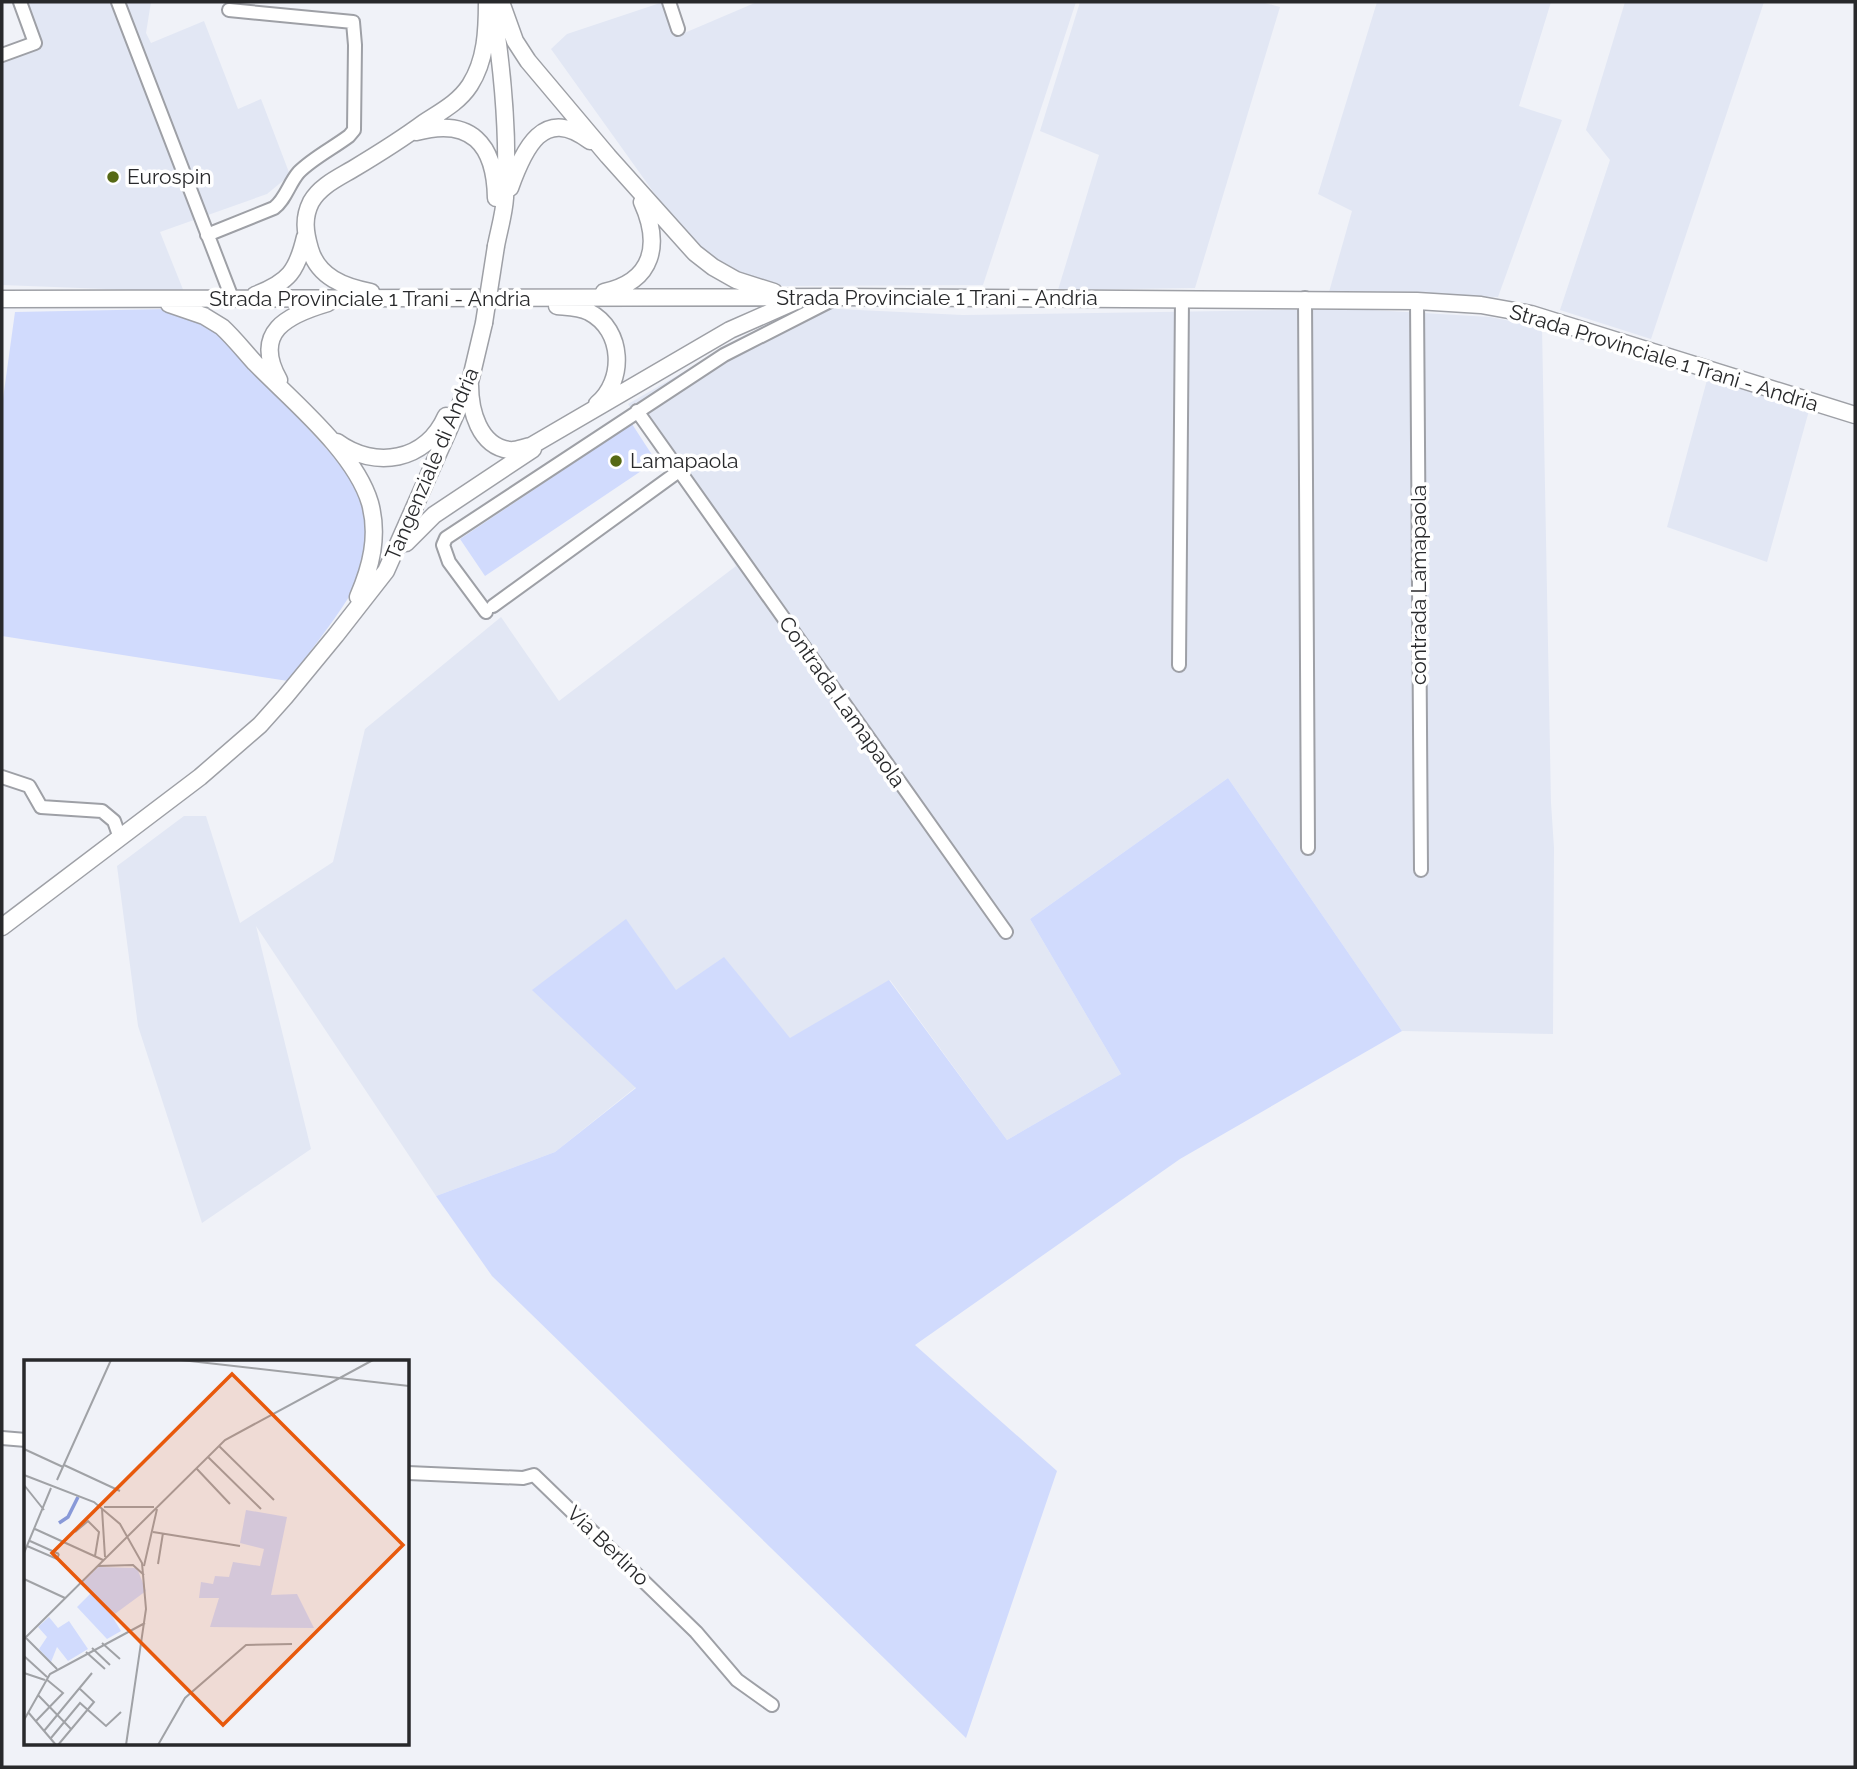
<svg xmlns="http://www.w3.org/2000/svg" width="1857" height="1769" font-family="Raleway,sans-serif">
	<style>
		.built { fill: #e2e7f4 }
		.green { fill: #d1dbfd }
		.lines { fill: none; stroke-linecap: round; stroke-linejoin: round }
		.minor-casing { stroke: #9ea0a6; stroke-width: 16 }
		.major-casing { stroke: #9ea0a6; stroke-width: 19 }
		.minor { stroke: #fff; stroke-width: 12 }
		.major { stroke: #fff; stroke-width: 16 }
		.major-bridge-casing { stroke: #9ea0a6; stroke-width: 19; stroke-linecap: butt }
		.major-bridge { stroke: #fff; stroke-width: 16 }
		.poi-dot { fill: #566915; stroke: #fff; stroke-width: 2.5 }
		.labels { text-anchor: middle; stroke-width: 7; stroke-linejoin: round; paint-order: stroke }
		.poi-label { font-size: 21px; fill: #28292b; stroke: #fff; text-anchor: start }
		.street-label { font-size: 21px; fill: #28292b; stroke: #fff }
		.inset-river { fill: none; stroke: #8899d8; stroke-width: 3.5 }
		.inset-road { fill: none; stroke: #a0a2a6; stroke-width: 2 }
		.view { fill: #e8590c; fill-opacity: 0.15; stroke: #e8590c; stroke-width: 3.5 }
		.inset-edge { fill: none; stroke: #28292b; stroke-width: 3.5 }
	</style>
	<rect width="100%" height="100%" fill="#f0f2f8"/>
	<!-- built -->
	<path class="built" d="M24,2H151L146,33L151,43L204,21L238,109L261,99L290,175L267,194L160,232L184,292L2,285V60L40,45Z
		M663,2L675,37L757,2H1076L983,285L774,286L744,277L705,254L667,211L551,49L567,34Z
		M1080,2H1261L1280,7L1195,288L1058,290L1099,155L1040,131Z
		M1377,2H1551L1519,106L1562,120L1498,297L1329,292L1352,211L1318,194Z
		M1625,2H1764L1651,339L1560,310L1610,160L1586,130Z
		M796,307L963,315L1356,309L1490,317L1542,327L1551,803L1554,848L1553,1034L1402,1031L1228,778L1030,919L1121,1074L1007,1140L890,980L790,1039L724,958L636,1087L555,1152L436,1196L256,926L311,1149L202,1223L138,1026L117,866L184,816H206L240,923L333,862L365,729L501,617L559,701L736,566L628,404Z
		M1707,380L1810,407L1767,562L1667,527Z"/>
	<!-- green -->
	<path class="green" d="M167,309L214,327L348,472C363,493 373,527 369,554C365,584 308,654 288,681L2,636V406L15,312Z
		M632,424L656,461L485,576L460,539Z
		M1228,778L1402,1031L1180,1159L915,1345L1057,1471L966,1738L492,1276L436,1196L555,1152L636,1088L532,990L626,919L676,990L724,957L790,1038L889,980L1007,1140L1121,1074L1030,919Z"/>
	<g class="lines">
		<!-- minor casing -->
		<g class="minor-casing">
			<path id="minor" d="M118,2L232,298
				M669,2L678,29
				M2,55L35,43L20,2
				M207,235L274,208C286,199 289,183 299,172C313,158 333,148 349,136L354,130L355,45L353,22L229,10
				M1305,298L1308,848
				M1417,301L1421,870
				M637,411L1006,932
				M493,606L679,471
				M486,612L449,562L443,545L446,538L724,355L834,299
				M1179,665L1182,298
				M2,777L29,786L41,807L102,811L114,821L120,838
				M2,1438L26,1440
				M408,1473L523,1478L534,1475L696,1632L737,1680L772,1705"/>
		</g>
		<!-- major casing -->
		<g class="major-casing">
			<path id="major" d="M501,2L515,41L528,61L608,156L695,253L713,267L736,280L774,292
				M494,15C503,75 509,137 505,198C504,214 499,230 496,246
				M416,132C471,117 495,144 496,198
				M510,188C524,149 543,105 590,141
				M371,292C344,287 318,277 310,249C305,232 303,218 311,202C320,186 338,178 353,169C378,154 402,139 425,122C442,111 459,102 470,85C486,60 487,30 487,2
				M604,292C654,281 661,244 642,202
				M255,295C289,282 297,271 305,237
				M2,299L838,297L1417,301L1481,305L1531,314L1855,415
				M169,304L204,316L222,327C234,338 244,351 255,363C291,400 355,452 370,503C379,536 371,567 358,597
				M557,306C567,307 580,307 589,312C624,330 625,381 597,404
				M279,380C252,332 287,315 328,303
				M470,385C470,410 479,446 509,450C516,451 524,447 531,446L730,330L796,301
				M337,442C375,470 426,461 446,416
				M406,543L434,515L533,449
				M2,927L200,777L260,725L285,697L336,635L386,571L470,382L484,323"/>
		</g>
		<!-- minor -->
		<use href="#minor" class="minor"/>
		<!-- major -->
		<use href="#major" class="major"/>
		<!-- major-bridge casing -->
		<g class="major-bridge-casing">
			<path id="major-bridge" d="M484,323L496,246"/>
		</g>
		<!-- major-bridge -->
		<use href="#major-bridge" class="major-bridge"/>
	</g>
	<!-- markers -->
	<g class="poi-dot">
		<circle cx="113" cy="177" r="7"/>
		<circle cx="616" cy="461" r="7"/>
	</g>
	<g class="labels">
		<!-- poi labels -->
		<g class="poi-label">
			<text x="127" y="184">Eurospin</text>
			<text x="630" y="468">Lamapaola</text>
		</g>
		<!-- street labels -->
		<g class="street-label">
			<text x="937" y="305">Strada Provinciale 1 Trani - Andria</text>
			<text x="370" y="306">Strada Provinciale 1 Trani - Andria</text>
			<text transform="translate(1664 358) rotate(17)" y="7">Strada Provinciale 1 Trani - Andria</text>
			<text transform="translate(432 464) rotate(-67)" y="7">Tangenziale di Andria</text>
			<text transform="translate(1419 585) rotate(-90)" y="7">contrada Lamapaola</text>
			<text transform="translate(842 702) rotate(55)" y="7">Contrada Lamapaola</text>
			<text transform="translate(608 1546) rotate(44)" y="7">Via Berlino</text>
		</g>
	</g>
	<!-- overview -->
	<g transform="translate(24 1360)">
		<rect width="385" height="385" fill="#f0f2f8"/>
		<path d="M222,150L263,157L247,235L273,234L290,268L186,267L195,238H175L177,222L189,224L191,216L205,217L209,202L236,206L240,189L216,183ZM74,207L113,208L122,231L88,256L97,271L83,279L53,247L67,233L59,222ZM25,257L34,268L45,261L64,289L44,301L33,287L27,302L15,289L23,277L14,267Z" fill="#d1dbfd"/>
		<path class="inset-river" d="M35,163L44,157L54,137"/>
		<path class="inset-road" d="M157,0L385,26M195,86L250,140M0,89L39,107M184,97L237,149M40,105L96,131M172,108L206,144M0,115L70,142L96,164L118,203L122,249L102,385M33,120L87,0M0,125L20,150M80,147H130M78,149L81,197M11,169L79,200M51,172L64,161L75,172L71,196M129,172L216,186M6,181L35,194M3,186L33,199L35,194M0,193L27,128M134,204L139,173M74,206L109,205L120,215M120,206L133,149M0,219L41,238M2,278L33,309M0,279L201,80L349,0M78,283L96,299M68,288L86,305M62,292L81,309M0,296L23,317M0,313L21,320M14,335L47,369M4,352L32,385M0,360L26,314L121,263M12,361L39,333L22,319M20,371L68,313M27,378L56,343L82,366L97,352M34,385L70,342L55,328M134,385L161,338L222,285L268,284"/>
		<path class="view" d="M208,14L379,185L199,365L28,193Z"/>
		<rect width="385" height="385" class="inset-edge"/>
	</g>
	<!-- border -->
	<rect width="1857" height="1769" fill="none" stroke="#28292b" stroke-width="7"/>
</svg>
